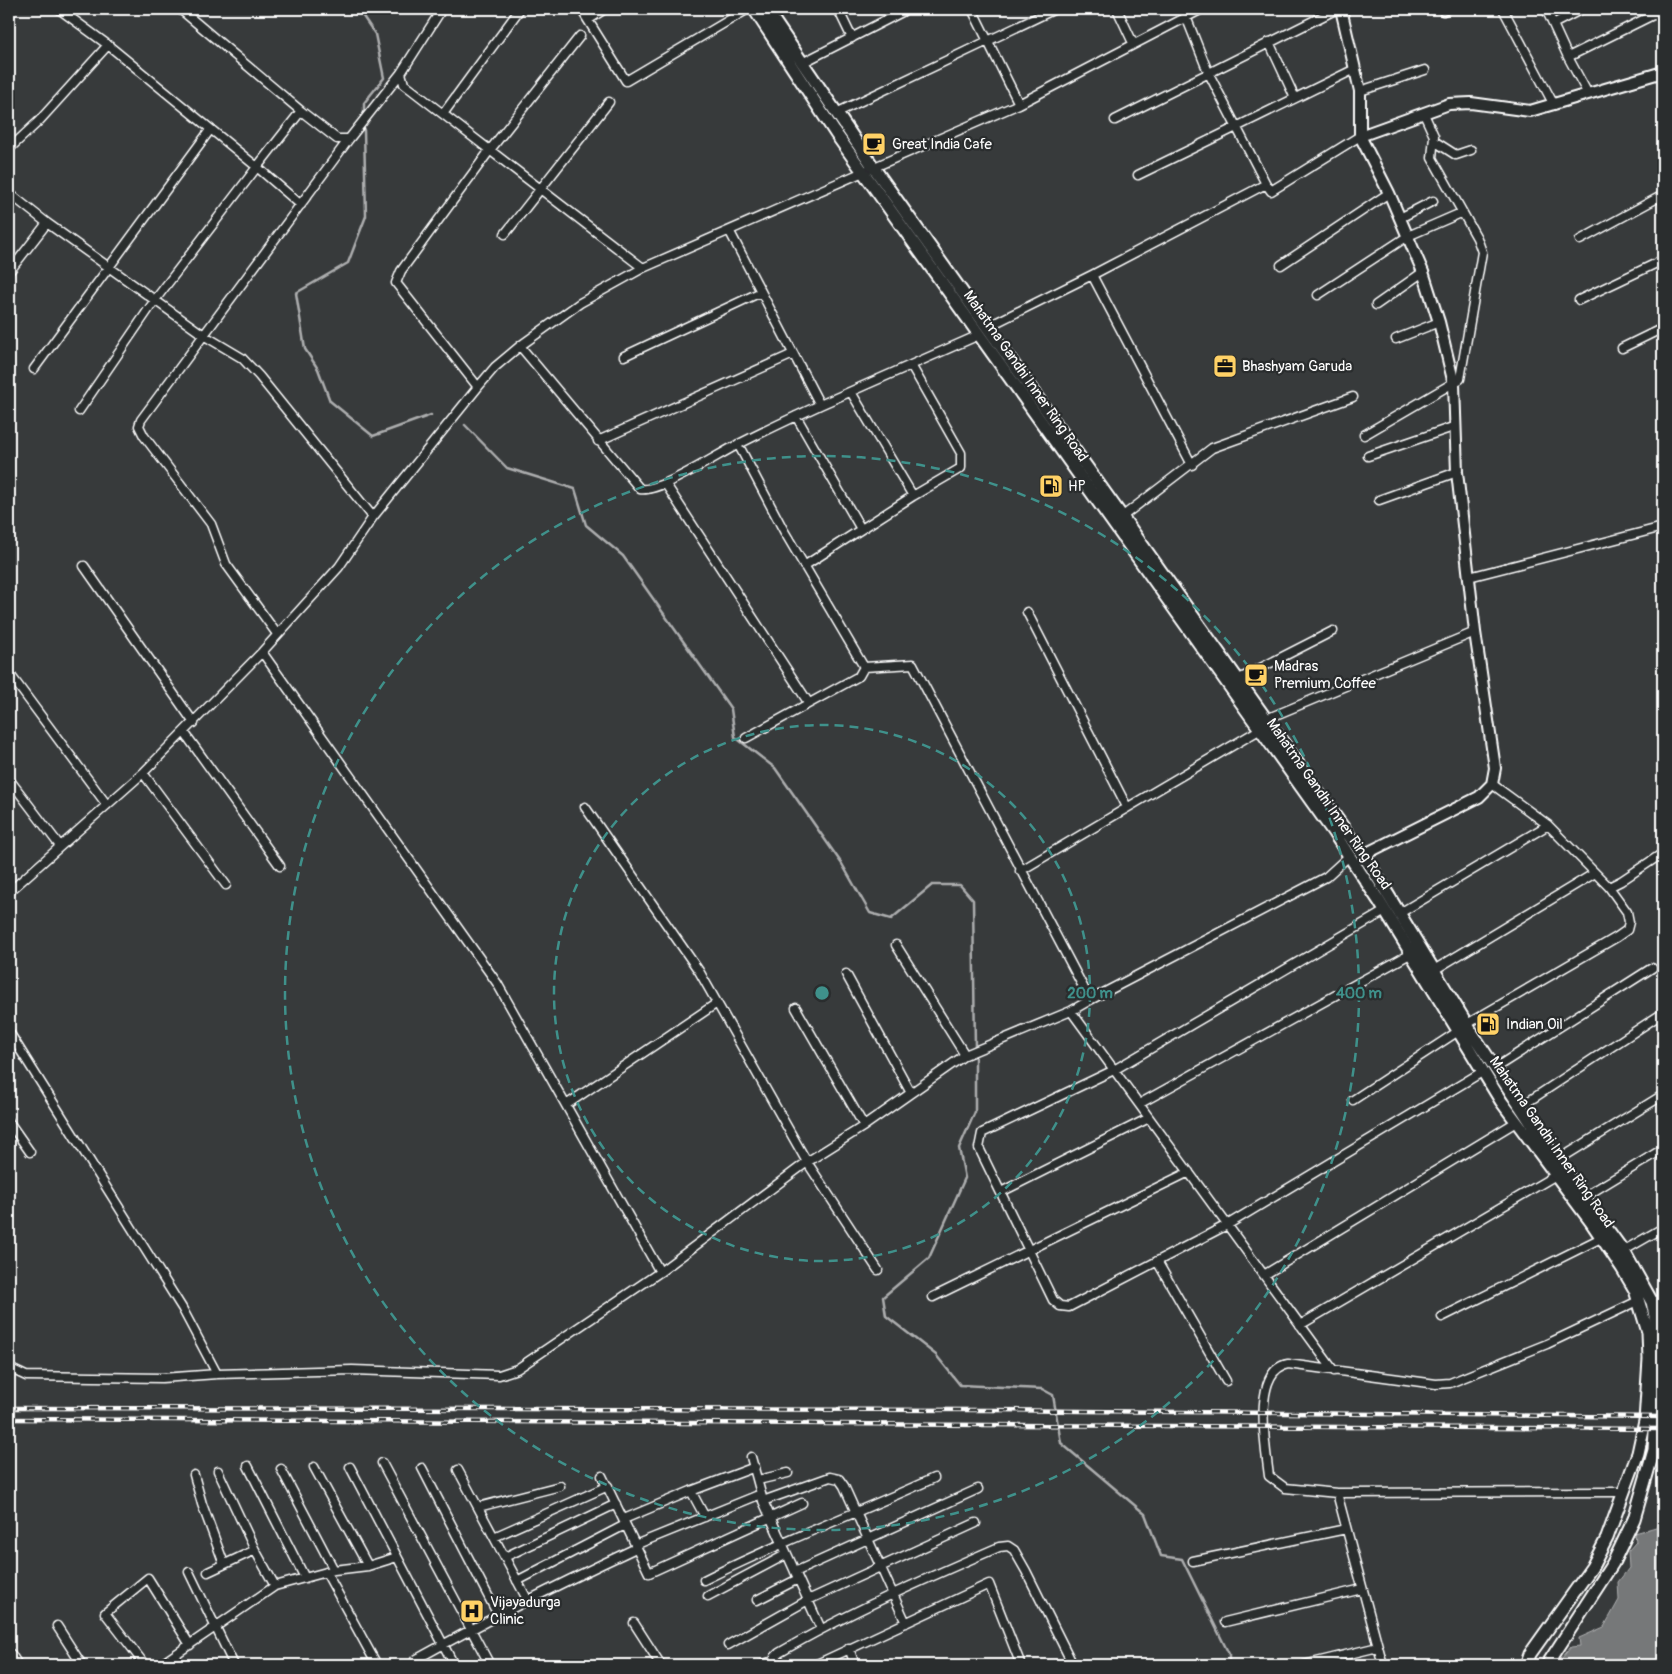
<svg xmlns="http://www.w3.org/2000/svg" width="1672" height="1674" font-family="Pangolin,sans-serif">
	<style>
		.water { fill: #767879; stroke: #adaeaf }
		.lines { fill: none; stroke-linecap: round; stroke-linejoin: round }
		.stream { stroke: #adaeaf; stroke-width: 2.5 }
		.street-casing { stroke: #fff; stroke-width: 11 }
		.secondary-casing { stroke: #fff; stroke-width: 14 }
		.primary-casing { stroke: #fff; stroke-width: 15 }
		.street { stroke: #2a2d2e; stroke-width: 8 }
		.secondary { stroke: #2a2d2e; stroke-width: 10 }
		.primary { stroke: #2a2d2e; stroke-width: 11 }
		.rail-casing { stroke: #fff; stroke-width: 4.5 }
		.rail { stroke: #2a2d2e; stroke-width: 2.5; stroke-dasharray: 8; stroke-linecap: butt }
		.ring { fill: none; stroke: #3f918b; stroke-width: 2.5; stroke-dasharray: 9 6 }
		.labels { text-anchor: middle; stroke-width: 4.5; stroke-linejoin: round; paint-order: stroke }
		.poi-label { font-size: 15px; fill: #fff; stroke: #2a2d2e; text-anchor: start }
		.street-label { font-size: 15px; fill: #fff; stroke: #2a2d2e }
		.centre { fill: #3f918b; stroke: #2a2d2e; stroke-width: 2.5 }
		.ring-label { font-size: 15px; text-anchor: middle; font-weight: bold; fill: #3f918b; stroke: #2a2d2e; stroke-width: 4.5; stroke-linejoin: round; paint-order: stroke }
	</style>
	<rect width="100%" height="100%" fill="#373a3b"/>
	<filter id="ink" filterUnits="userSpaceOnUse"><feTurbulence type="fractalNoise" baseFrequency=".02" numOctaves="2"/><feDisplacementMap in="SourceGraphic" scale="10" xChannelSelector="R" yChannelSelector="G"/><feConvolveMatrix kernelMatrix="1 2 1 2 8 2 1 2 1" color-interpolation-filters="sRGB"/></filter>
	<g filter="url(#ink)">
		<!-- water -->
		<path class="water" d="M1663,1518V1665H1556L1571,1647L1580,1646L1579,1638L1604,1627L1619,1600L1618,1582L1629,1568L1628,1551L1636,1542L1635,1533L1656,1527Z"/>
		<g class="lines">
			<!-- stream -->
			<path class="stream" d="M358,9L375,34L384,78L364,103V114
				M364,130L366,216L348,263L296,293L305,349L318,369L330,401L373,436L431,415
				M465,425L507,468L575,489L586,525L623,556L731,709L735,737L775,768L842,864L870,913L891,919L932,885H960L973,900L975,1048
				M975,1054V1112L959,1148L965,1178L929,1258L883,1297L886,1316L936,1355L960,1385L1042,1389L1053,1395L1061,1443L1145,1514L1161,1556L1182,1559L1229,1654V1665"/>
			<!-- street casing -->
			<g class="street-casing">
				<path id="street" d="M59,9L108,45L257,167L155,300L79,411
					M180,9L301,111
					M435,9L440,12L401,73L404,84L643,268
					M581,9L626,81L748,9
					M838,9L852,38
					M972,9L1019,104
					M1117,9L1133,43
					M1503,9L1554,105
					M1546,9L1568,57L1588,94
					M1443,11L1447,9
					M588,20L605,9
					M1553,24L1582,9
					M1269,42L1295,98
					M1568,57L1663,10
					M802,63L902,12
					M1360,91L1425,70
					M836,113L1055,9
					M443,114L520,9
					M1115,120L1337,9
					M1434,141L1456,155L1471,150
					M9,149L39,121L108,45
					M1138,175L1355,69
					M1266,184L1271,191L1360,136
					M9,193L47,223L205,336L242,358L259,376L373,517
					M301,205L257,167L301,111L337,139H349L401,73
					M1400,218L1433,201
					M505,234L609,102
					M1580,240L1663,195
					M1281,265L1389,193
					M9,272L47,223
					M1092,275L1192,465
					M1318,295L1408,236L1461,213
					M1579,300L1663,260
					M1376,305L1423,272
					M987,327L1092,275L1266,184L1208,72L1183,9
					M1396,339L1439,322
					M520,346L640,489C659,493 717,455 737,445C764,431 792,418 820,405L730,232
					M1622,348L1663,328
					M624,356L761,292
					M34,369L210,130
					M478,387L396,283L401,271L490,150L580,36
					M851,392L913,496L961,468V453L911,365
					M820,405L979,335
					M796,416L861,529
					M1364,435L1460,379L1482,252L1477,238L1432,158L1434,136L1424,114
					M598,441L793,354
					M738,444L784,531L864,667L859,676L746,738
					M1368,456L1456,426
					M665,483L808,702
					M1379,500L1457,472
					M1123,516L1212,448L1353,397
					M84,566L194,723
					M804,566L913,496
					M1469,577L1663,527
					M1027,612L1127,807
					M277,634L226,564L211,524L144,436L139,426L141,420L349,139
					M262,652L497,983L660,1272L807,1162L864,1126L965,1055L1071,1011L1090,1000L913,664L864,667
					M9,673L107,805
					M1239,679L1333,631
					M1266,719L1475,632
					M184,732L280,866
					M143,773L226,885
					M9,779L60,846
					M585,807L699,971L807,1162L878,1270
					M1020,871L1259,730
					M1609,887L1621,881L1663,853
					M9,892L143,773L262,652L339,567L373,517L478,387L495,367L520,346L580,303L643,268L1019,104L1202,9
					M1385,911L1114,1070L982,1133L979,1148L1053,1300L1060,1306L1069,1307L1227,1225L1482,1072
					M1400,913L1548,825
					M896,945L965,1055
					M1434,970L1595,873
					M846,974L911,1093
					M1090,1000L1326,877L1349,856
					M796,1008L864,1126
					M1071,1011L1334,1371
					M1467,1024L1617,937L1627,930L1629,922L1627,912L1609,887L1548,825L1492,784
					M9,1032L182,1308L217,1374
					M1495,1068L1652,968
					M1353,1100L1457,1032
					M1139,1104L1410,954
					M566,1105L717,1003
					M1520,1107L1663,1013
					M9,1122L30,1152
					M1558,1160L1663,1095
					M1001,1192L1149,1118
					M1584,1197L1663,1149
					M1623,1251L1663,1228
					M1157,1261L1226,1381
					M1264,1275L1516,1122
					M933,1297L1189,1172
					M1652,1302L1663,1299
					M1442,1317L1601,1238
					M1300,1325L1556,1175
					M9,1368L26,1376L162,1378L217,1374L352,1370L499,1375L517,1369L660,1272
					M751,1457L763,1501L821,1629
					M382,1463L490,1665
					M248,1466L305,1578
					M314,1467L368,1566
					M350,1467L454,1665
					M422,1468L498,1615
					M281,1469L334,1570
					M458,1470L527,1599
					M218,1471L255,1550L275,1586
					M194,1475L202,1504L224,1564
					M602,1476L649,1573L802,1503
					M758,1480L788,1473
					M691,1491L705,1517
					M1623,1492L1337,1493L1285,1488L1269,1476C1266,1450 1251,1370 1288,1364L1436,1384L1450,1383L1547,1344L1638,1301
					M1337,1493L1383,1665
					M763,1501L830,1477L839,1479L844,1486L906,1623
					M478,1507L560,1486
					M624,1519L691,1491L755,1467
					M494,1537L608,1486
					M635,1545L761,1494
					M505,1557L616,1504
					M1193,1561L1346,1529
					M189,1572L234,1665
					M208,1572L255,1550
					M326,1572L377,1665
					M795,1572L978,1489
					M704,1580C779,1542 858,1513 934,1478
					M517,1581L625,1525
					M708,1596L787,1554
					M757,1600L798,1579
					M1225,1622L1362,1589
					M634,1623L661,1665
					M57,1626L82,1665
					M728,1645L808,1600L976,1523
					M849,1648L855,1665
					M11,1654L18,1665
					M145,1665L105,1613L148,1578L190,1645
					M160,1665L275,1586L334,1570L368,1566L397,1557
					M418,1665L415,1660C487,1620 561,1583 636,1548
					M762,1665L773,1661
					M773,1665L775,1657L779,1653C849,1612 925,1579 999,1547L1008,1546L1014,1550L1026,1571L1073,1665
					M815,1665L989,1584L1021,1665
					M1304,1665L1378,1647"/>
			</g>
			<!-- secondary casing -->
			<g class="secondary-casing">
				<path id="secondary" d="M1341,9L1360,91V136L1389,193L1423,272L1439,322L1454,384L1457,472L1475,632L1495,768L1492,784L1479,797L1363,855
					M1360,136L1449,104L1471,103L1530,111L1663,72"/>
			</g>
			<!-- primary casing -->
			<g class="primary-casing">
				<path id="primary" d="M754,9L836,134L1334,833L1379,901L1501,1101L1591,1222L1622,1268L1635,1290L1648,1332L1649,1359L1645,1421L1638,1453L1607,1538L1592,1567L1530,1654L1526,1665
					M766,9L874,168L1370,865L1474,1036L1541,1138L1626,1255L1652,1302L1657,1326L1659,1357L1654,1450L1634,1519L1613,1563L1547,1665"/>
			</g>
			<!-- street -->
			<use href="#street" class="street"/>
			<!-- secondary -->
			<use href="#secondary" class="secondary"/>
			<!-- primary -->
			<use href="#primary" class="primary"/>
			<!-- rail casing -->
			<g class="rail-casing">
				<path id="rail" d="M9,1408L988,1410L1663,1417
					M9,1419L1663,1429"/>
			</g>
			<!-- rail -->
			<use href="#rail" class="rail"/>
		</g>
	</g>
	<!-- distance rings -->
	<g class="ring">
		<circle cx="822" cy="993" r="268"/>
		<circle cx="822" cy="993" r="537"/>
	</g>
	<!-- icons -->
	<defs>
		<g id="cafe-square" transform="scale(1.25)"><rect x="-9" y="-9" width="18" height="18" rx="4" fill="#ffd166" stroke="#2a2d2e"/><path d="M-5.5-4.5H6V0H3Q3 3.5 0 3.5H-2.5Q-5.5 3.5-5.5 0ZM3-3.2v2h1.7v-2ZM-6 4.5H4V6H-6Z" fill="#111"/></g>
		<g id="office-square" transform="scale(1.25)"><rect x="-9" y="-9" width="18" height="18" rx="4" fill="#ffd166" stroke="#2a2d2e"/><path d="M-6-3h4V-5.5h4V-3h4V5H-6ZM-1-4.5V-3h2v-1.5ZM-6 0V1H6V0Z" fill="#111"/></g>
		<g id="fuel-square" transform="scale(1.25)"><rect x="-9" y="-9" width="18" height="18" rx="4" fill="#ffd166" stroke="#2a2d2e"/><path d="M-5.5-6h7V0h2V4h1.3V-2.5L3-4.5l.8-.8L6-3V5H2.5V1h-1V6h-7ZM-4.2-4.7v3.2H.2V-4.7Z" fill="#111"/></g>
		<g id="hospital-square" transform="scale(1.25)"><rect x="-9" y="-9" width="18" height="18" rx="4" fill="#ffd166" stroke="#2a2d2e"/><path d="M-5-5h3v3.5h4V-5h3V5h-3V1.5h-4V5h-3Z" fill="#111"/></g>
	</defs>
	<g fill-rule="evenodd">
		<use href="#cafe-square" x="874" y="144"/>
		<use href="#office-square" x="1225" y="366"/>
		<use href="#fuel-square" x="1051" y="486"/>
		<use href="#cafe-square" x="1256" y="675"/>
		<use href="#fuel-square" x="1488" y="1024"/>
		<use href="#hospital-square" x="472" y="1611"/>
	</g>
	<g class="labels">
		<!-- poi labels -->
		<g class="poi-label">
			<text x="892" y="149">Great India Cafe</text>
			<text x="1242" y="371">Bhashyam Garuda</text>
			<text x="1068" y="491">HP</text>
			<text x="1274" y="671">Madras<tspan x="1274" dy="17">Premium Coffee</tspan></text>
			<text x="1506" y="1029">Indian Oil</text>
			<text x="490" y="1607">Vijayadurga<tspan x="490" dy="17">Clinic</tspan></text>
		</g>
		<!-- street labels -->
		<g class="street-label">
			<text transform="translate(1026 376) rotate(55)" y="5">Mahatma Gandhi Inner Ring Road</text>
			<text transform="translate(1329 804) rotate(55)" y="5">Mahatma Gandhi Inner Ring Road</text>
			<text transform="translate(1552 1142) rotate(55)" y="5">Mahatma Gandhi Inner Ring Road</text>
		</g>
	</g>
	<circle cx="822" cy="993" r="8" class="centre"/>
	<g class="ring-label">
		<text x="1090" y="998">200 m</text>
		<text x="1359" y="998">400 m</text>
	</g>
	<!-- margin -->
	<rect width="1672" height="1674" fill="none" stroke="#2a2d2e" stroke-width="30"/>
	<rect x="15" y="15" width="1642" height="1644" fill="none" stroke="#fff" stroke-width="2" filter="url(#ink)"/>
</svg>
